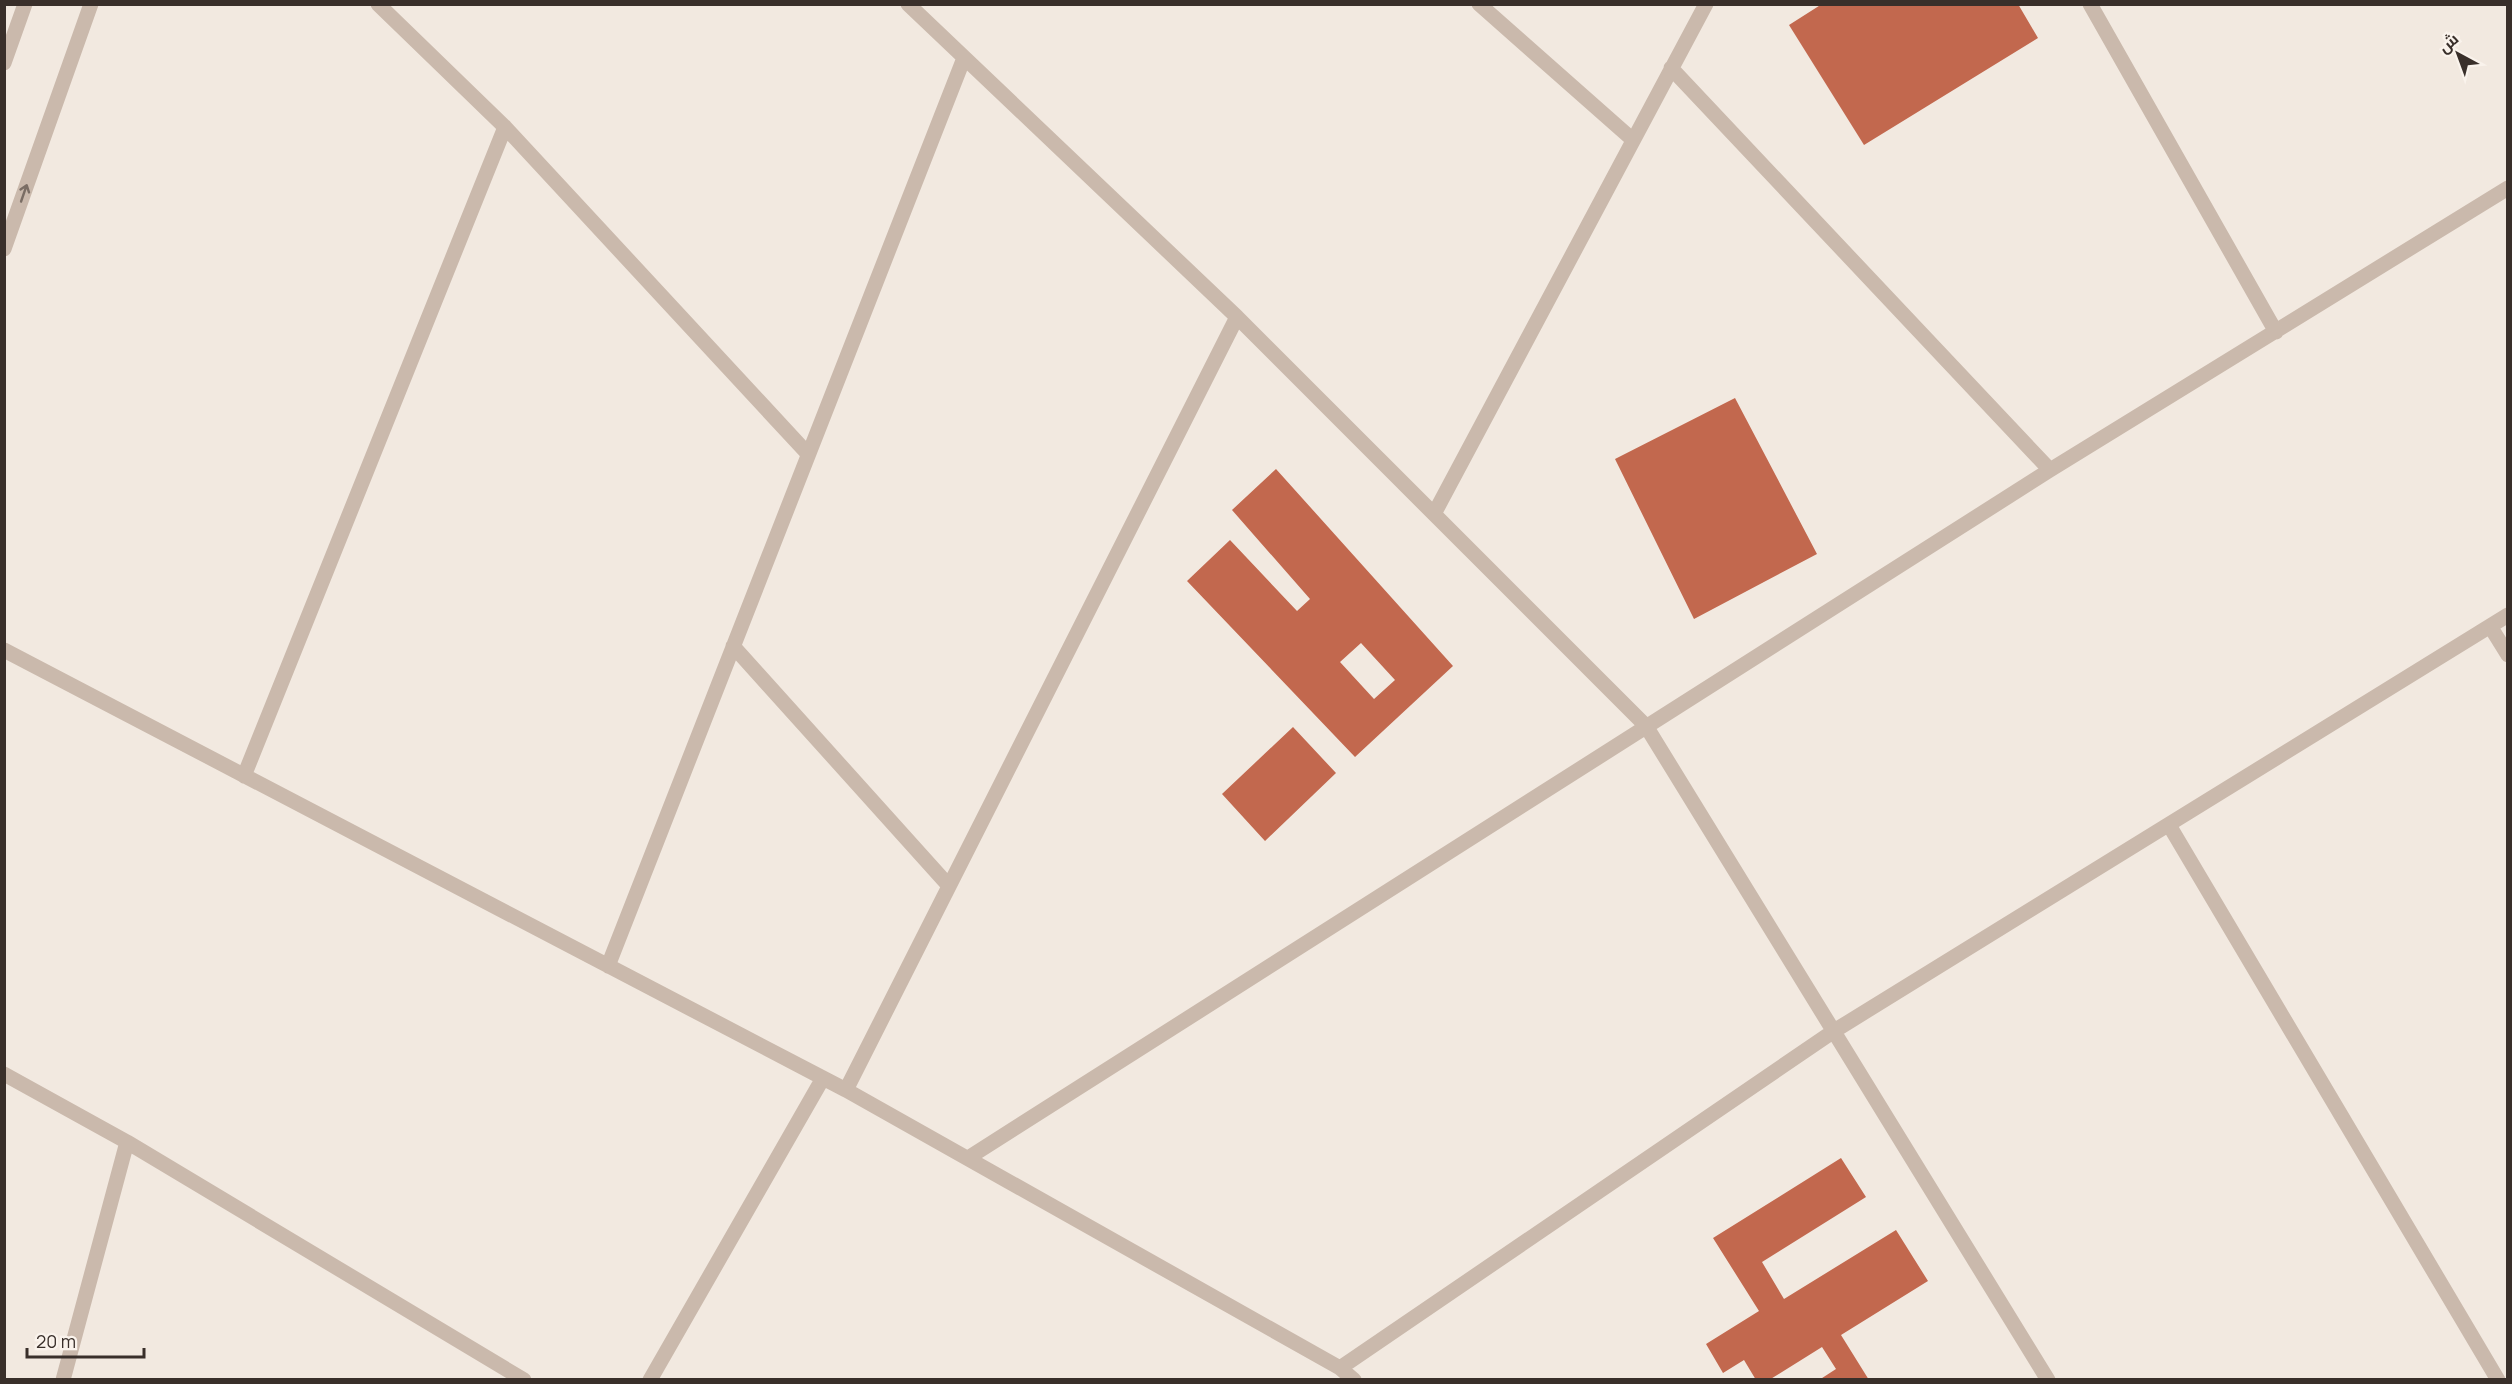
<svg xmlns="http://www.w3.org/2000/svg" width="2512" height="1384" font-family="Manrope,Cairo,sans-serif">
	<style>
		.building { fill: #c2684e; fill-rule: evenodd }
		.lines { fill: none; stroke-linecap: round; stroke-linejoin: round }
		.minor { stroke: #cab9ac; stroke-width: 15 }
		.tertiary { stroke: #cab9ac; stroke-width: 15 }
		.oneway { stroke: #7a6d64 }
	</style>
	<rect width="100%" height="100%" fill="#f2e9e0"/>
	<!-- building -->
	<path class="building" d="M1822,4H2018L2038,38L1864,145L1789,25Z
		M1735,398L1817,554L1694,619L1615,459Z
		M1276,469L1453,666L1355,757L1187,581L1230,540L1297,611L1310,599L1232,510ZM1361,643L1395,680L1374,699L1340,662Z
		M1293,727L1336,773L1265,841L1222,794Z
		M1841,1158L1866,1197L1762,1262L1784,1299L1896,1230L1928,1281L1841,1335L1869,1380H1819L1836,1369L1822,1347L1769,1380H1756L1744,1360L1723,1373L1706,1344L1759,1311L1713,1238Z"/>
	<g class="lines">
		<!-- minor -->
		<path class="minor" d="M378,4L505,127L808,454
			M908,4L1237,317L1646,726L2048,1380
			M1479,4L1633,140
			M2090,4L2276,332
			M1671,68L2050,470
			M1434,514L1706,4
			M2490,626L2508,655
			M733,646L949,886
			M4,650L846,1090L1340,1368L1354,1380
			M244,776L505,127
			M2169,825L2498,1380
			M608,966L964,58
			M4,1074L127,1142L524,1380
			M846,1090L1237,317
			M968,1158L2050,470L2508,188
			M1340,1368L1834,1031L2508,615
			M63,1380L127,1142
			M650,1380L823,1078"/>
		<!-- tertiary -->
		<path class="tertiary" d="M4,63L25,4
			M4,249L91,4"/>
	</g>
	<!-- one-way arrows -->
	<defs><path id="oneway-shaft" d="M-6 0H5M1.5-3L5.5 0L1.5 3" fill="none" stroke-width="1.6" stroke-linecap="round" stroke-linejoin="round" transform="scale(1.5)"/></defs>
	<use class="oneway" href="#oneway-shaft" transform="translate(24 193) rotate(-71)"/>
	<!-- border -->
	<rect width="2512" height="1384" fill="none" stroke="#392f2a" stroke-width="12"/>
	<!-- north arrow -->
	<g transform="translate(2458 54) rotate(319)" stroke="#faf3ec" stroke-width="4.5" paint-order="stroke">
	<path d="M0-4.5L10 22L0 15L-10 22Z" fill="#392f2a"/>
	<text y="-9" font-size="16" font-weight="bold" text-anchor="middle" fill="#392f2a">ش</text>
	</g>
	<!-- scale -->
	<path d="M27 1348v9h117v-9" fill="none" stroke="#392f2a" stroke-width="3"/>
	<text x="36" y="1348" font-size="18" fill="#392f2a" stroke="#faf3ec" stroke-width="4.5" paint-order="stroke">20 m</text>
</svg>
